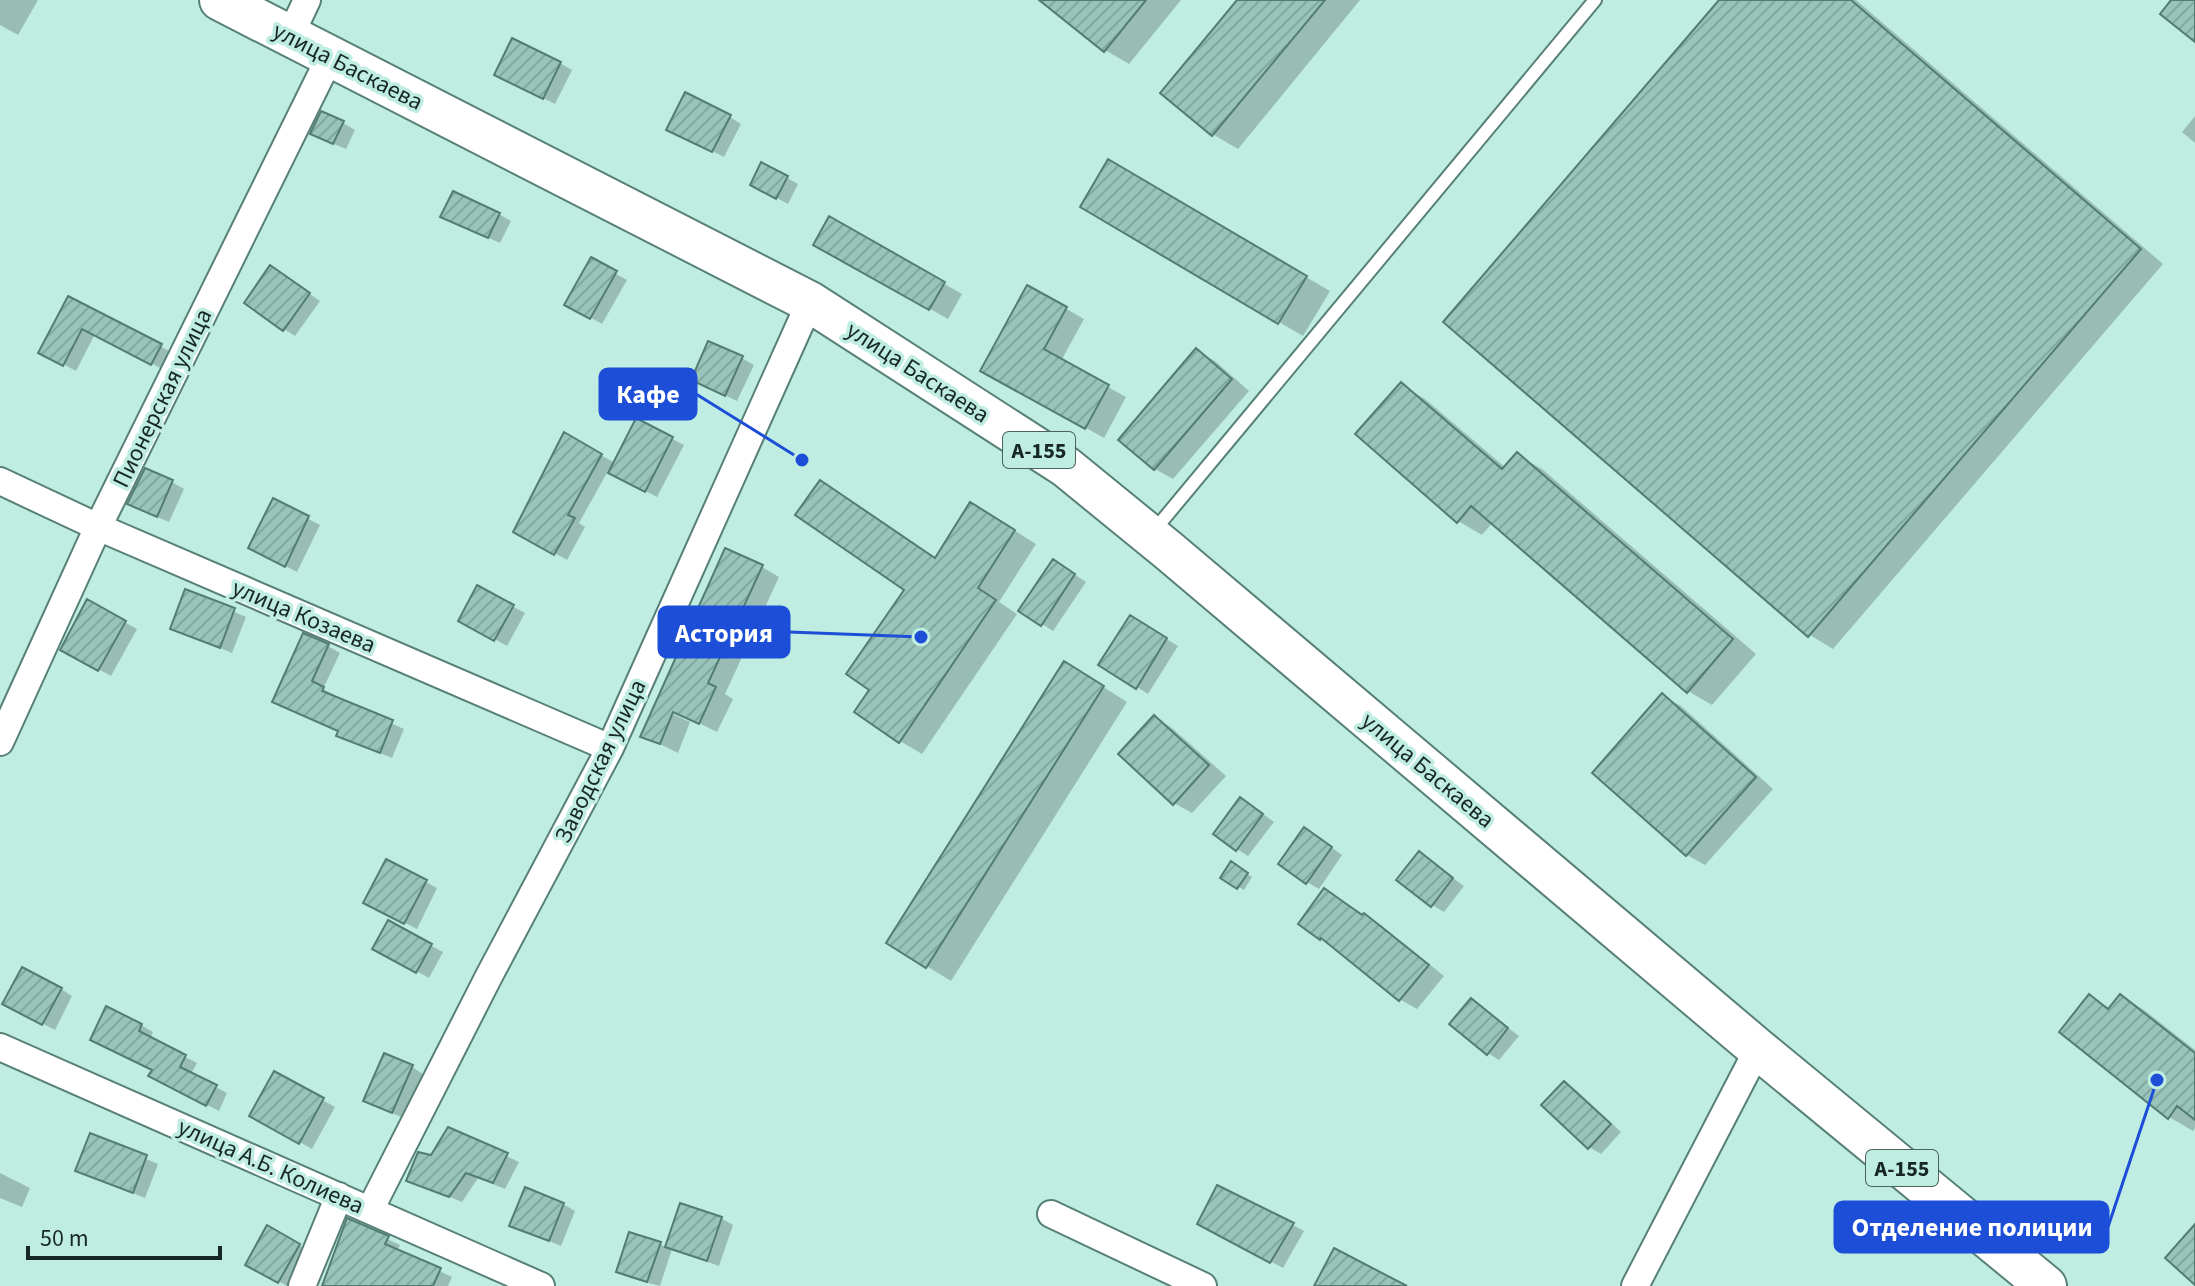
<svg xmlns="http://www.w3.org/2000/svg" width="2195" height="1286" font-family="'Source Sans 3',sans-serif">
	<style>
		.shadow { fill: #0003 }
		.building { fill: url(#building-hatch); stroke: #537d73; stroke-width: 2 }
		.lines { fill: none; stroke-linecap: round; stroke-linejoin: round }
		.lane-casing { stroke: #578077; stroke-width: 16 }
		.street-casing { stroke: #578077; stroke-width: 30 }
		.primary-casing { stroke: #578077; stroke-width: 44 }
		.lane { stroke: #fff; stroke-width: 12 }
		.street { stroke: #fff; stroke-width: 26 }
		.primary { stroke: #fff; stroke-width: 40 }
		.labels { text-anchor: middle; stroke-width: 7; stroke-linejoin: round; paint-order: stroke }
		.shield { fill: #c0ede2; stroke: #4a635d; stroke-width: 2 }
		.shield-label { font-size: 22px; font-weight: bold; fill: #172824 }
		.street-label { font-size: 24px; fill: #172824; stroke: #c0ede2 }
		.leader { fill: none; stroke: #1d4ed8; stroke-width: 3 }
		.callout-dot { fill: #1d4ed8; stroke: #c0ede2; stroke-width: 3 }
		.callout { fill: #1d4ed8; stroke: #1d4ed8; stroke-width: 3 }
		.callout-label { font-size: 26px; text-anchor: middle; font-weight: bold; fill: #fff }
	</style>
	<defs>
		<pattern id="building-hatch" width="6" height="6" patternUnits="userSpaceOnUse" patternTransform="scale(2)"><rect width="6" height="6" fill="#98c4b9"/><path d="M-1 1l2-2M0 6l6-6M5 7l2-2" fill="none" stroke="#82a89f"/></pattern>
	</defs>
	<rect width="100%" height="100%" fill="#c0ede2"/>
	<!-- shadow -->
	<path class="shadow" d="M0,0H38L18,35L0,25Z
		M1042,0H1181L1129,64L1105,50Z
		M1240,0H1360L1238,149L1214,135L1163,93Z
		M1722,0H1856L2163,264L1833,649L1810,635Z
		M560,63L572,70L555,104L508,81Z
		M2195,116V143L2182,132Z
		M730,117L741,124L724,157L681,135Z
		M343,123L355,130L346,149L324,140Z
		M1109,162L1330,291L1303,336L1082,207Z
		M787,178L798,184L788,204L764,191Z
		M499,214L511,221L500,243L455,223Z
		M830,219L962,294L948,319L815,244Z
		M591,260L627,280L602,324L567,304Z
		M282,275L320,301L295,336L284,329Z
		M1028,287L1084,319L1061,361L1126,397L1104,438L982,370Z
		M69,298L173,353L164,370L95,334L76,371L53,359Z
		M1197,351L1215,361L1249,391L1173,479L1155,469Z
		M742,358L754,365L737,401L705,386Z
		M1401,385L1425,399L1506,468L1517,455L1542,469L1756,654L1712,705L1688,691L1493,522L1482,535L1458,521Z
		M637,420L684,445L657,497L608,471L579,523L585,527L567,560L515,531L565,435L615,463Z
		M172,482L184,489L169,522L141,510Z
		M274,501L320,525L297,572L262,554Z
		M993,517L1036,544L999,602L1017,614L922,754L900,741L872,689L907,589L936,559Z
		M762,567L779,577L725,694L733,699L717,732L673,710V714L690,722L678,753L643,736Z
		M1065,568L1086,582L1053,631L1042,624Z
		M478,588L525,613L507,646L460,620Z
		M186,591L246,617L232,653L172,628Z
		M88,602L137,629L111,676L62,649Z
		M1130,617L1178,646L1148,694L1101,664Z
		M328,646L340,653L323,689L335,695L334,698L404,729L392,758L350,741L340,731L275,701Z
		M1089,678L1127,702L951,981L889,943Z
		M1663,696L1681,706L1773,789L1705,865L1687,855Z
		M1154,717L1172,728L1226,776L1192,813L1174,803Z
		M1252,806L1274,822L1248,856L1237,849Z
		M1316,836L1342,855L1319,889L1307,882Z
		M1420,854L1464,886L1444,912L1432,905Z
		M1232,864L1252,877L1244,890L1223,877Z
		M426,882L437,888L417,929L378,909Z
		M1325,890L1381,925L1444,976L1417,1009L1401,1000L1321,938Z
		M389,923L443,952L429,978L375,948Z
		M61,989L72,996L55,1030L16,1010Z
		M2120,996L2144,1010L2195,1050V1128L2193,1131L2169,1117L2090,997L2111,1009Z
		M1471,1000L1519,1036L1499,1060L1488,1053Z
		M141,1025L153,1032L150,1039L197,1063L191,1074L227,1093L219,1111L162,1082L154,1070L104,1046Z
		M412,1067L423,1074L404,1118L377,1107Z
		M275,1073L335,1107L312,1149L252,1115Z
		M1564,1083L1576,1090L1621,1132L1601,1154L1589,1147Z
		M449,1129L519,1162L505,1189L478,1178L462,1202L408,1180L431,1157Z
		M91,1136L158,1164L145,1198L77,1170Z
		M0,1173L30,1188L22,1207L0,1198Z
		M563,1204L575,1211L561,1246L512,1225Z
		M681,1206L721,1218L733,1225L719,1266L672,1249L660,1286L630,1278L618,1271L660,1244L667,1248Z
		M348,1221L400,1245L397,1251L452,1277L448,1286H321Z
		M1200,1223L1293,1225L1304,1231L1283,1268Z
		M267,1228L313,1253L301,1286H287L247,1264Z"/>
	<!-- building -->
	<path class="building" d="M1039,0H1146L1104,52Z
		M1237,0H1325L1212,136L1160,93Z
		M1719,0H1851L2141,249L1808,637L1443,322Z
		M2171,0H2195V42L2160,14Z
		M512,38L561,62L543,99L494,75Z
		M685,92L731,115L712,152L666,130Z
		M321,111L344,121L333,144L310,134Z
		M1108,159L1307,276L1278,324L1080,207Z
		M761,162L788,176L776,199L750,185Z
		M453,191L500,213L488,238L440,217Z
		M829,216L945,282L929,310L813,245Z
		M591,257L617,271L590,319L564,305Z
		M270,265L310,293L283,331L244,303Z
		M1027,285L1067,307L1044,349L1109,385L1085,429L980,371Z
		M68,296L162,344L151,365L82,329L63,366L38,353Z
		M708,341L743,356L725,396L691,380Z
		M1196,348L1232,379L1154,470L1118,440Z
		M1401,382L1502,469L1517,452L1733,639L1687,693L1471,506L1457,523L1355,434Z
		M636,418L673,437L645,492L608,473Z
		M564,432L602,454L568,515L575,518L554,555L513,532Z
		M145,468L173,480L157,517L127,504Z
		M820,480L935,558L970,502L1015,530L978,588L996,600L899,743L854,712L869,690L846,674L904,590L795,515Z
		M273,498L309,516L285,567L248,548Z
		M725,548L763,565L708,683L716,687L699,724L673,712L660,744L640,737Z
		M1053,559L1075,574L1041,626L1018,611Z
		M477,585L514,605L494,641L458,621Z
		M185,589L235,608L220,648L170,629Z
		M87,599L126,621L98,671L60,650Z
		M1130,615L1167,638L1136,689L1098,665Z
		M303,633L329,644L312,681L324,687L322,691L393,720L380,753L336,736L338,731L272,702Z
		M1064,661L1104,686L926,968L886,943Z
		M1662,693L1756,777L1686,856L1592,773Z
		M1154,715L1209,765L1173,805L1118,754Z
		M1240,797L1263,814L1236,851L1213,834Z
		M1304,827L1332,847L1306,884L1278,864Z
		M1419,851L1453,878L1431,907L1396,880Z
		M386,859L427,880L404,924L363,903Z
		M1231,861L1248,873L1237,889L1220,878Z
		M1324,888L1362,915L1364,913L1429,965L1399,1001L1321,938L1320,940L1298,924Z
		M388,920L432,944L416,973L372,949Z
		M22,967L62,988L42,1025L2,1004Z
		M2089,994L2108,1009L2120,994L2195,1053V1120L2177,1106L2168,1119L2059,1032Z
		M1471,998L1508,1028L1487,1055L1449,1024Z
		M106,1006L142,1024L139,1031L186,1055L180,1067L217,1085L206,1106L148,1076L152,1070L90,1040Z
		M384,1053L413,1065L392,1113L363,1101Z
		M274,1071L324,1098L299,1144L249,1116Z
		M1564,1081L1611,1124L1588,1149L1541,1105Z
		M448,1127L508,1153L493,1183L466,1173L449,1197L406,1181L418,1152L431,1155Z
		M90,1133L147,1155L133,1193L75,1171Z
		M1217,1185L1294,1223L1270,1263L1197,1224Z
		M525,1187L564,1203L549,1241L509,1226Z
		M680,1203L722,1217L707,1261L665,1247Z
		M347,1218L389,1236L385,1244L441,1268L433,1286H322Z
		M2195,1224V1285L2165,1258Z
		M267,1225L300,1244L278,1283L245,1265Z
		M629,1232L661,1242L647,1282L616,1272Z
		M1334,1248L1407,1286H1314Z"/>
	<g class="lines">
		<!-- lane casing -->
		<g class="lane-casing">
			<path id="lane" d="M1152,533L1595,0"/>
		</g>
		<!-- street casing -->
		<g class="street-casing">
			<path id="street" d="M290,36L307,0
				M0,481L98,527L610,748
				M0,742L98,527L330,57
				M0,1047L541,1286
				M370,1210L489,976L610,748L810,302
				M1051,1214L1203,1286
				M302,1286L339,1196
				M1635,1286L1758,1049"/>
		</g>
		<!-- primary casing -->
		<g class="primary-casing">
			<path id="primary" d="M220,0L810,302L1066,467L1169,551L1758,1049L2046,1286"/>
		</g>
		<!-- lane -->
		<use href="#lane" class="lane"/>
		<!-- street -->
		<use href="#street" class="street"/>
		<!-- primary -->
		<use href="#primary" class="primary"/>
	</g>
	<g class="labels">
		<!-- shield labels -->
		<g class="shield">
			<rect x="1003" y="432" width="72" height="36" rx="6"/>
			<rect x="1866" y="1150" width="72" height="36" rx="6"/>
		</g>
		<g class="shield-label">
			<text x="1039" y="458">А-155</text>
			<text x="1902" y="1176">А-155</text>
		</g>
		<!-- street labels -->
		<g class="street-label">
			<text transform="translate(348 66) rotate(27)" y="8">улица Баскаева</text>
			<text transform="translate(918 372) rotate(33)" y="8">улица Баскаева</text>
			<text transform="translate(162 398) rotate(-64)" y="8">Пионерская улица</text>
			<text transform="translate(304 616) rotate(23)" y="8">улица Козаева</text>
			<text transform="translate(600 761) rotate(-64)" y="8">Заводская улица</text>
			<text transform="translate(1428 770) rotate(40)" y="8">улица Баскаева</text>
			<text transform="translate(271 1166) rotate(24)" y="8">улица А.Б. Колиева</text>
		</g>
	</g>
	<!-- callouts -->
	<path class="leader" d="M802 460L696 394M921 637L789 632M2157 1080L2108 1227"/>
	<g class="callout-dot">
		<circle cx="802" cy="460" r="8"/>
		<circle cx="921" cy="637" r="8"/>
		<circle cx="2157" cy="1080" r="8"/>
	</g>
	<g class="callout">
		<rect x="600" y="369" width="96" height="50" rx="8"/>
		<rect x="659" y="607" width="130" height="50" rx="8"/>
		<rect x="1835" y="1202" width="273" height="50" rx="8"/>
	</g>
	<g class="callout-label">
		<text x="648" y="403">Кафе</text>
		<text x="724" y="642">Астория</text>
		<text x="1972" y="1236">Отделение полиции</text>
	</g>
	<!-- scale -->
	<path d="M28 1246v12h192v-12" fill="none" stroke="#172824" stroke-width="4"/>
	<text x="40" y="1246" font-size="24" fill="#172824" stroke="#c0ede2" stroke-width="6" paint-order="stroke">50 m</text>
</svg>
